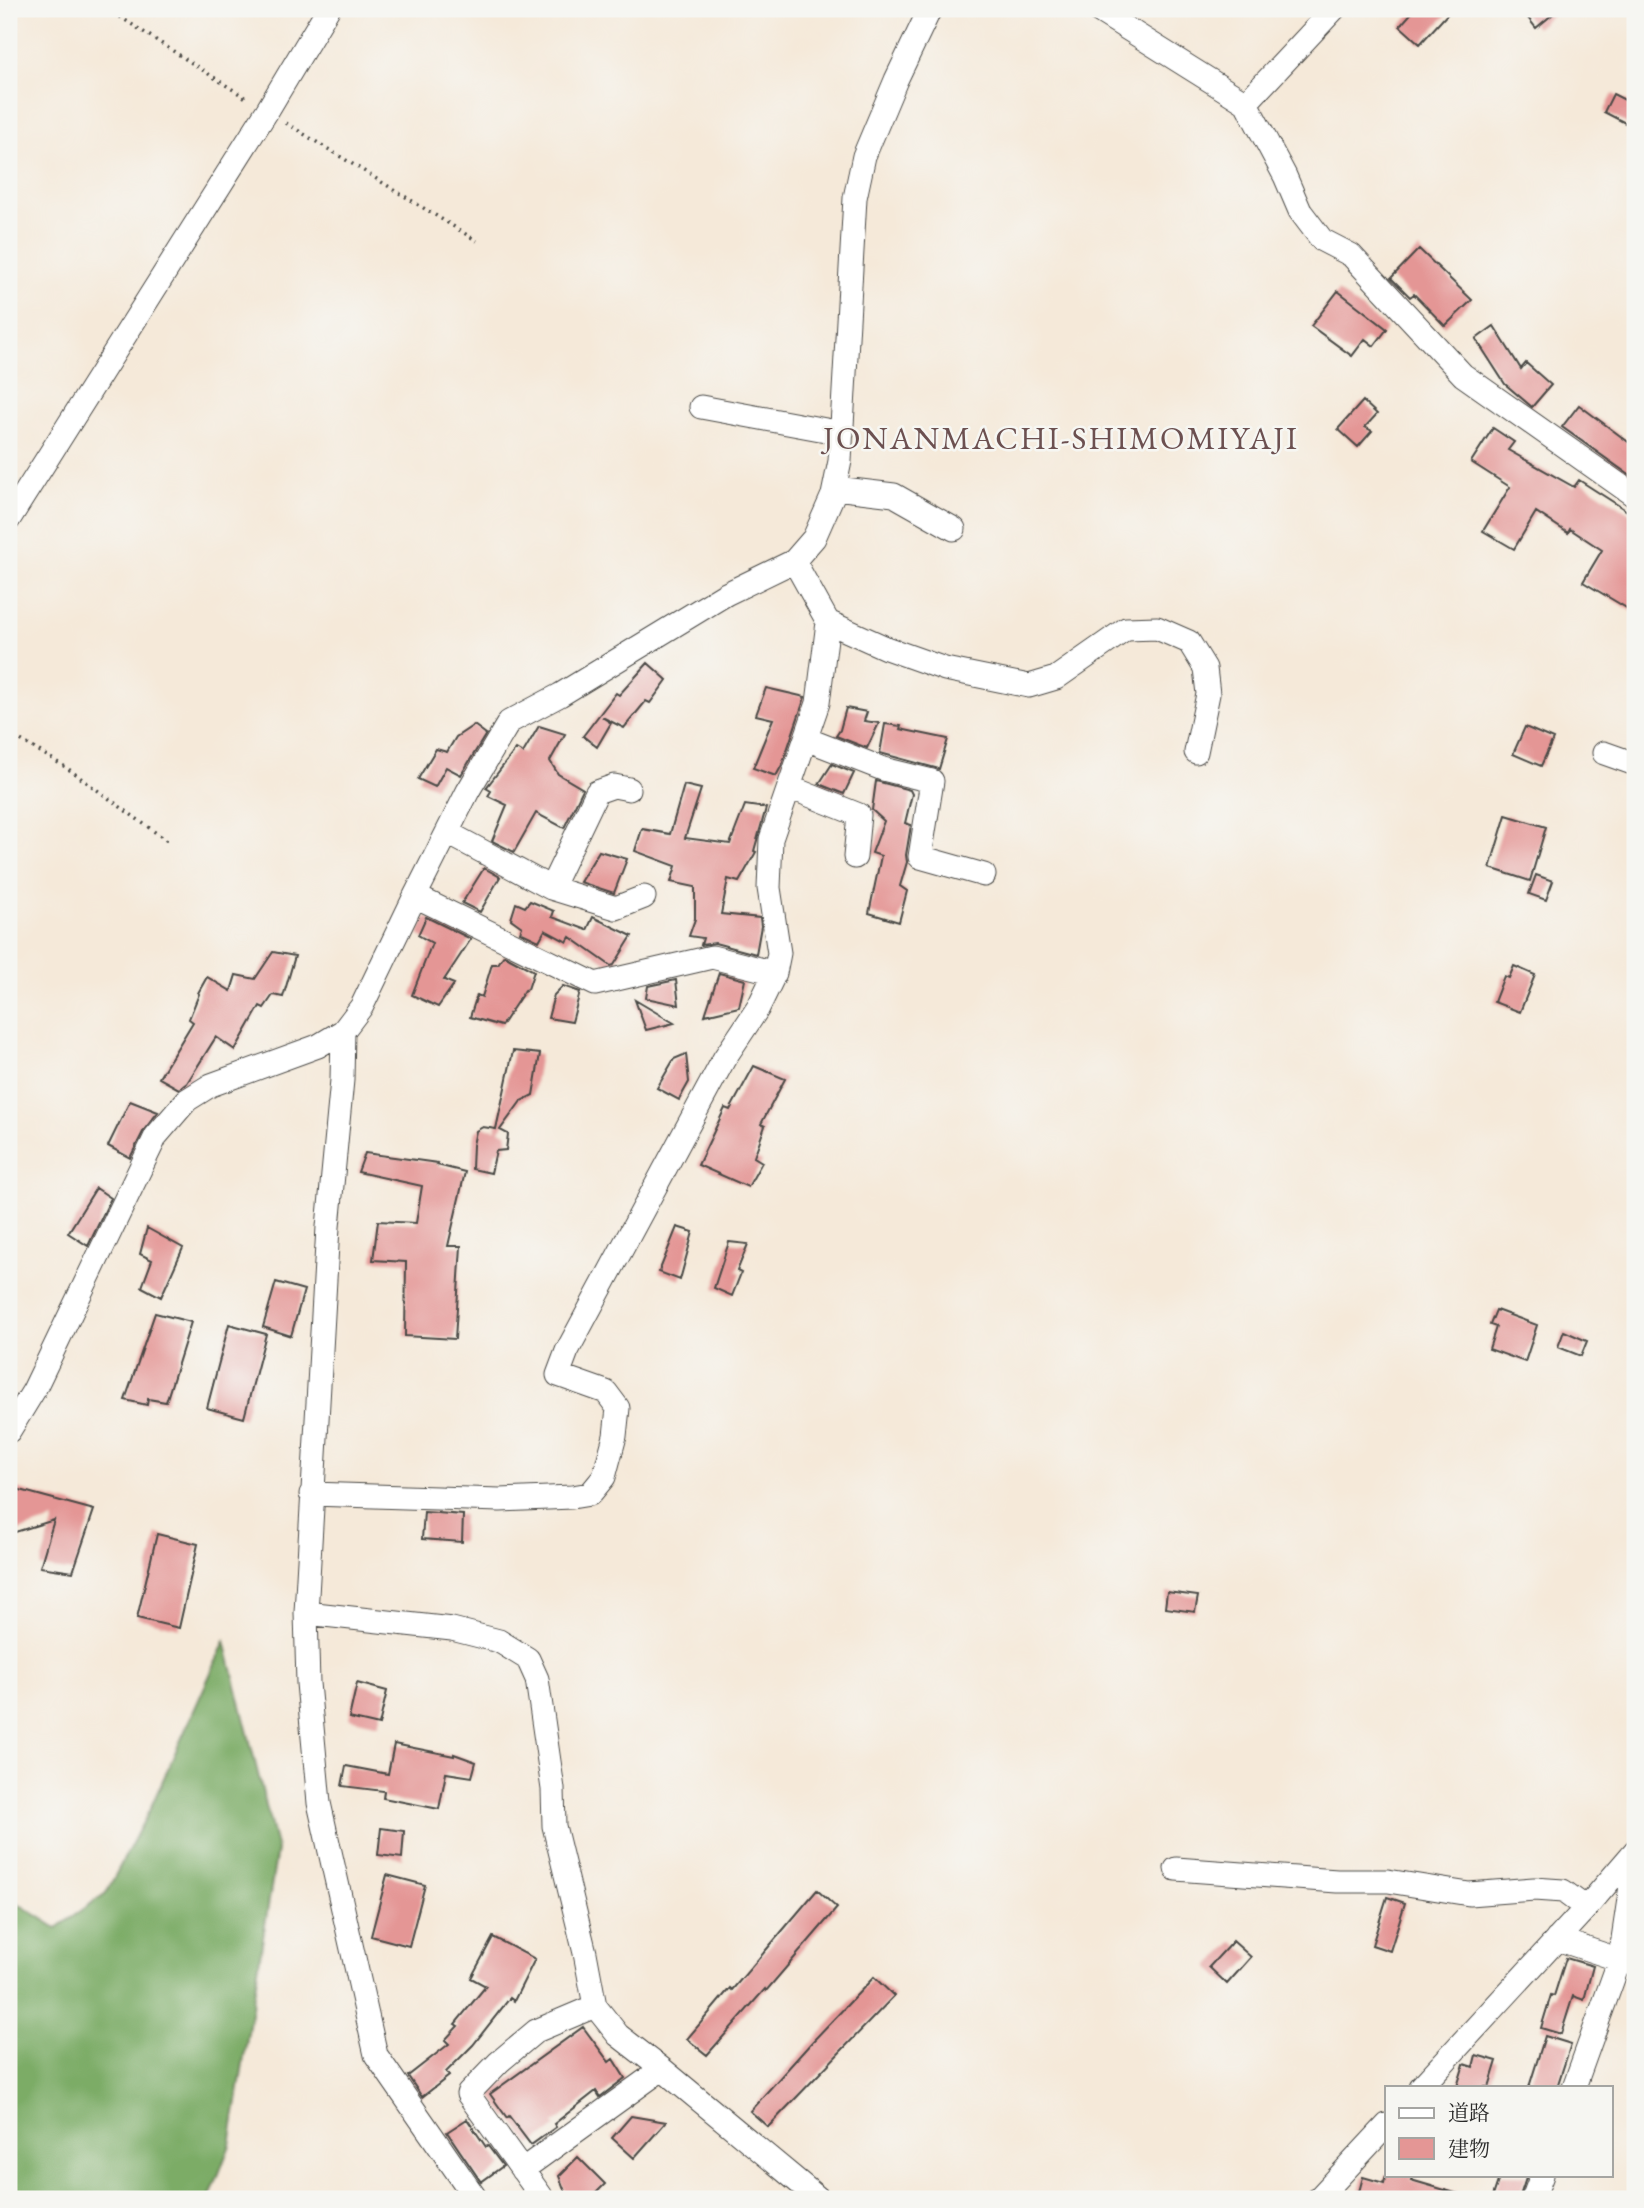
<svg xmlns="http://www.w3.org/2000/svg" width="1644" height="2208" font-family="'EB Garamond','Noto Serif JP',serif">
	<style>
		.forest { fill: #7cac66; stroke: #546c48; stroke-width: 2 }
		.building { fill: #e49695 }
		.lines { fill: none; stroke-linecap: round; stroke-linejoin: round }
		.street-casing { stroke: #494845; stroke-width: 25 }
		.path { stroke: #494845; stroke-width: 3.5; stroke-dasharray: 2 5; stroke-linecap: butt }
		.street { stroke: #fff; stroke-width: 23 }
		.labels { text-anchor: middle; stroke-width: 5; stroke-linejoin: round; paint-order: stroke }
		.quarter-label { font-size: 32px; letter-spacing: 2px; fill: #6c5050; stroke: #f6f6f2 }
	</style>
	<rect width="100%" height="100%" fill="#f6f6f2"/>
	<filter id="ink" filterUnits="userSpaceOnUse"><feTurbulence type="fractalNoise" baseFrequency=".0143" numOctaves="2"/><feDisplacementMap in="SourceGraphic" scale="14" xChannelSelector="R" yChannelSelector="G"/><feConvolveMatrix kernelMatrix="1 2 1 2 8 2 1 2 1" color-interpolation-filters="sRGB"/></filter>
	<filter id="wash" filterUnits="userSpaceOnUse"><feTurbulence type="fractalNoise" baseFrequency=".00686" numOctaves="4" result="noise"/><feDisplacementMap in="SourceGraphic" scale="28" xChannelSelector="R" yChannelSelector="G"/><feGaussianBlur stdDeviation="1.57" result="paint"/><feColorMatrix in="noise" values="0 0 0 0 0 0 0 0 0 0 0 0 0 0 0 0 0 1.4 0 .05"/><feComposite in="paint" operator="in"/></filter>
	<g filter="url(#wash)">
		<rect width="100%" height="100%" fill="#f5e9d9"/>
		<!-- forest -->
		<path class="forest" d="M225,1641L277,1850L230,2145L209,2199H9V1898L57,1928L106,1893L150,1809Z"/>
		<g id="blocks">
			<!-- building -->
			<path class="building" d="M1415,9H1452L1420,44L1400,26Z
				M1521,9H1559L1536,28Z
				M1613,94L1635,105V128L1604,112Z
				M1419,249L1472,300L1445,326L1414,294L1410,297L1391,278Z
				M1338,291L1387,329L1374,346L1365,339L1352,356L1311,326Z
				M1494,326L1521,369L1526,363L1551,385L1532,407L1505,384L1476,339Z
				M1363,401L1377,414L1365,427L1372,431L1358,447L1338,429Z
				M1579,405L1635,447V479L1562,427Z
				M1493,428L1514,442L1508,450L1574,487L1579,480L1635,516V613L1583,582L1602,550L1570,529L1568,533L1536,512L1514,549L1483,531L1510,487L1471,462Z
				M648,663L667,680L650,703L646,701L624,728L602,717L611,723L597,747L583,736L616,693L619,695Z
				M766,688L805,697L782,765L776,776L753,768L773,719L756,715Z
				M846,708L867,712L864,721L879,723L867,748L836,736L840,730Z
				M885,724L901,726L900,729L948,739L939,769L880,753Z
				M474,725L486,734L461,775L446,767L435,787L418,779L436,749L447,752L456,737Z
				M539,726L565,734L550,761L558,774L583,789L564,828L536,813L514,852L492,841L507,805L488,796L491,791L486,788L516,749L523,753Z
				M1525,727L1553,739L1541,766L1513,754Z
				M832,764L854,773L844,794L819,784Z
				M876,781L910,790L912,794L905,823L911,825L906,855L907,862L900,886L907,891L899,922L869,913L881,856L872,853L884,821L872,810Z
				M684,785L701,789L685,838L730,844L745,805L766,808L754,851L756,852L739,882L728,879L721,914L760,918L761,926L756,954L715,943L701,945L703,938L689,936L695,919V887L671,882L676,866L635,851L642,829L670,834Z
				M1506,815L1546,827L1530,881L1490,868Z
				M599,851L627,859L614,893L580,882Z
				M484,868L500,877L480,912L462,903Z
				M1536,875L1553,881L1546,900L1529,894Z
				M530,901L554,911L552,917L587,930L593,917L632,936L614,965L611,966L570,937L567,942L545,930L539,941L520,932L522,927L511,919L516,903L525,907Z
				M426,917L471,939L444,980L454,984L438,1007L412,995L432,943L418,935Z
				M273,952L295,956L283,997L273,995L264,1008L260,1006L235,1050L216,1037L187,1083L179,1089L159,1078L193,1022L189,1019L199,994L198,993L207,977L231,991L236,975L255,979Z
				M504,955L534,971L528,989L525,990L501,1026L470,1017L477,995L482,997L492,964H498Z
				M1514,966L1535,975L1520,1012L1494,1002L1504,976L1509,978Z
				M719,973L745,980L739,1007L705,1015Z
				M676,980L679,1005L646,998L648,986Z
				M563,986L580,992L572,1022L548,1018L554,995Z
				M635,1000L674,1023L646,1030Z
				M513,1051L540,1054L533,1095L521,1101L500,1130L508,1134L506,1150L496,1151L491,1173L472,1169L473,1145L476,1131L483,1127L496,1129Z
				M686,1054L689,1082L679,1100L657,1088L674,1059Z
				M754,1066L785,1079L761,1124L765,1126L754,1157L762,1162L748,1187L698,1165L725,1108L730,1110Z
				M130,1101L158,1112L144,1130L130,1158L108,1146Z
				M365,1153L438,1163L437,1165L465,1172L448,1246H461L455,1339L405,1336L406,1262L373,1260L378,1221L416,1223L422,1186L358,1172Z
				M96,1188L111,1198L88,1246L68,1233Z
				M677,1227L693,1232L680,1280L659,1272Z
				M147,1228L183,1248L161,1297L142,1287L152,1260L140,1254Z
				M729,1242L748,1244L737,1271L741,1273L732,1296L714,1288Z
				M276,1282L304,1290L291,1336L263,1327Z
				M1496,1310L1537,1325L1525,1362L1489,1349L1496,1327L1490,1325Z
				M155,1313L191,1322L166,1402L148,1399L147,1405L125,1400Z
				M229,1324L266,1334L244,1418L207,1408Z
				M1564,1331L1587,1341L1581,1356L1558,1347Z
				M9,1487L94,1510L73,1572L40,1567L54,1520L9,1534Z
				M424,1512L463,1515L462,1542L422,1539Z
				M157,1534L198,1544L179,1628L137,1618Z
				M1167,1592L1198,1596L1195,1612L1165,1608Z
				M357,1683L387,1691L379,1725L349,1718Z
				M394,1744L454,1756V1754L476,1762L472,1777L446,1773L439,1809L383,1798L384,1791L342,1786L346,1766L388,1774Z
				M381,1828L404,1831L402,1858L378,1855Z
				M387,1875L425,1885L409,1946L371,1936Z
				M817,1890L837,1908L766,1991L765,1989L707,2055L687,2039L730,1988L732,1990Z
				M1387,1897L1405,1903L1390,1951L1372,1945Z
				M493,1937L535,1959L514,2001L510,1998L473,2045L446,2072L449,2076L422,2097L408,2076L449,2044L445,2040L458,2026L455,2024L486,1986L471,1978Z
				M1233,1941L1251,1957L1227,1984L1209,1967Z
				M1566,1958L1593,1966L1584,2000L1573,1996L1561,2034L1541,2028L1551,1995L1554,1996Z
				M874,1977L894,1996L768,2127L750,2111L812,2042Z
				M583,2027L609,2062L613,2059L625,2078L600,2097L596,2091L554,2124L556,2127L531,2145L509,2116L507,2118L490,2094Z
				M1545,2036L1571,2044L1557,2087H1529Z
				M1476,2055L1497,2061L1489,2087H1457L1464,2064L1473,2067Z
				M631,2116L666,2122L634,2158L612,2138Z
				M467,2119L486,2147L488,2146L503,2166L481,2182L447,2132Z
				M578,2157L605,2184L590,2199H568L559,2176Z
				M1386,2175H1413L1411,2180L1462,2195L1461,2199H1357L1363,2177L1384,2183Z
				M1500,2175H1527L1519,2199H1492Z"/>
		</g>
	</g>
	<g filter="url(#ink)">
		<use href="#blocks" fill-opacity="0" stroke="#494845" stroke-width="2"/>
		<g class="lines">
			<!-- street casing -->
			<g class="street-casing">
				<path id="street" d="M1096,9L1246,103L1285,176L1300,211L1322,240L1351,255L1463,375L1635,496
					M1246,103L1334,9
					M701,407L842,433
					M835,488L894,495L954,529
					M9,519L267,111L328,9
					M794,561L828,622L886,648L945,669L1029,686L1056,678L1126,629L1157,628L1189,642L1205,668L1208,694L1196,752
					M806,739L883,769L932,781L920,857L984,875
					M1604,753L1635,764
					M789,787L859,815L855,857
					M448,833L551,888L616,908L644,897
					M551,888L597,792L614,786L629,789
					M415,896L595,984L712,957L775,973
					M343,1031L342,1080L328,1227L306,1613L308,1683L319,1803L376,2055L476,2199
					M9,1431L34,1390L156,1136L187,1100L211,1085L318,1046L343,1031L362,1006L415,896L468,791L509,722L560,695L726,594L794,561L814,538L833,495L840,461L855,198L864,156L896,80L930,9
					M311,1494L500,1500L572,1497L590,1494L604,1477L615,1436L618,1408L606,1392L558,1375L567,1351L724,1059L758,1008L775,973L779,953L769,888L771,839L818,703L828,622
					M306,1613L452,1629L499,1641L528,1659L537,1679L553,1789L554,1826L585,1953L595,2006L618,2035L662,2069L819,2199
					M1176,1869L1337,1881H1388L1469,1894L1534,1889L1563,1891L1586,1908
					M1557,1939L1635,1965
					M1421,2087L1586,1908L1635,1851
					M1574,2087L1620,1959L1635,1859
					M522,2170L662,2069
					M541,2196L468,2094L499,2062L536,2031L595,2006
					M1318,2199L1387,2125
					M1533,2199L1542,2175"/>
			</g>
			<!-- path -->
			<path class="path" d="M108,9L249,100
				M286,123L477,241
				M9,733L67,768L170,843"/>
			<!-- street -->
			<use href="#street" class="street"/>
		</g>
	</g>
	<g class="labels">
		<!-- quarter labels -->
		<g class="quarter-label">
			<text x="1061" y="449">JONANMACHI-SHIMOMIYAJI</text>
		</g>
	</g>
	<!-- margin -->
	<rect width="1644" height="2208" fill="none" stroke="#f6f6f2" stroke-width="35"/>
	<!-- legend -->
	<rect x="1385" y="2086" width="228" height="91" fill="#f6f6f2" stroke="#a5a5a2" stroke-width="2"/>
	<rect x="1399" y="2108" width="35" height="10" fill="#ffffff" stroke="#a5a5a2" stroke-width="2"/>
	<text x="1448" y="2120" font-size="21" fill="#2b2b2b">道路</text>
	<rect x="1399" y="2138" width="35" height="21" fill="#e49695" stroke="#a5a5a2" stroke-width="2"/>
	<text x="1448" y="2156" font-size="21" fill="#2b2b2b">建物</text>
</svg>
